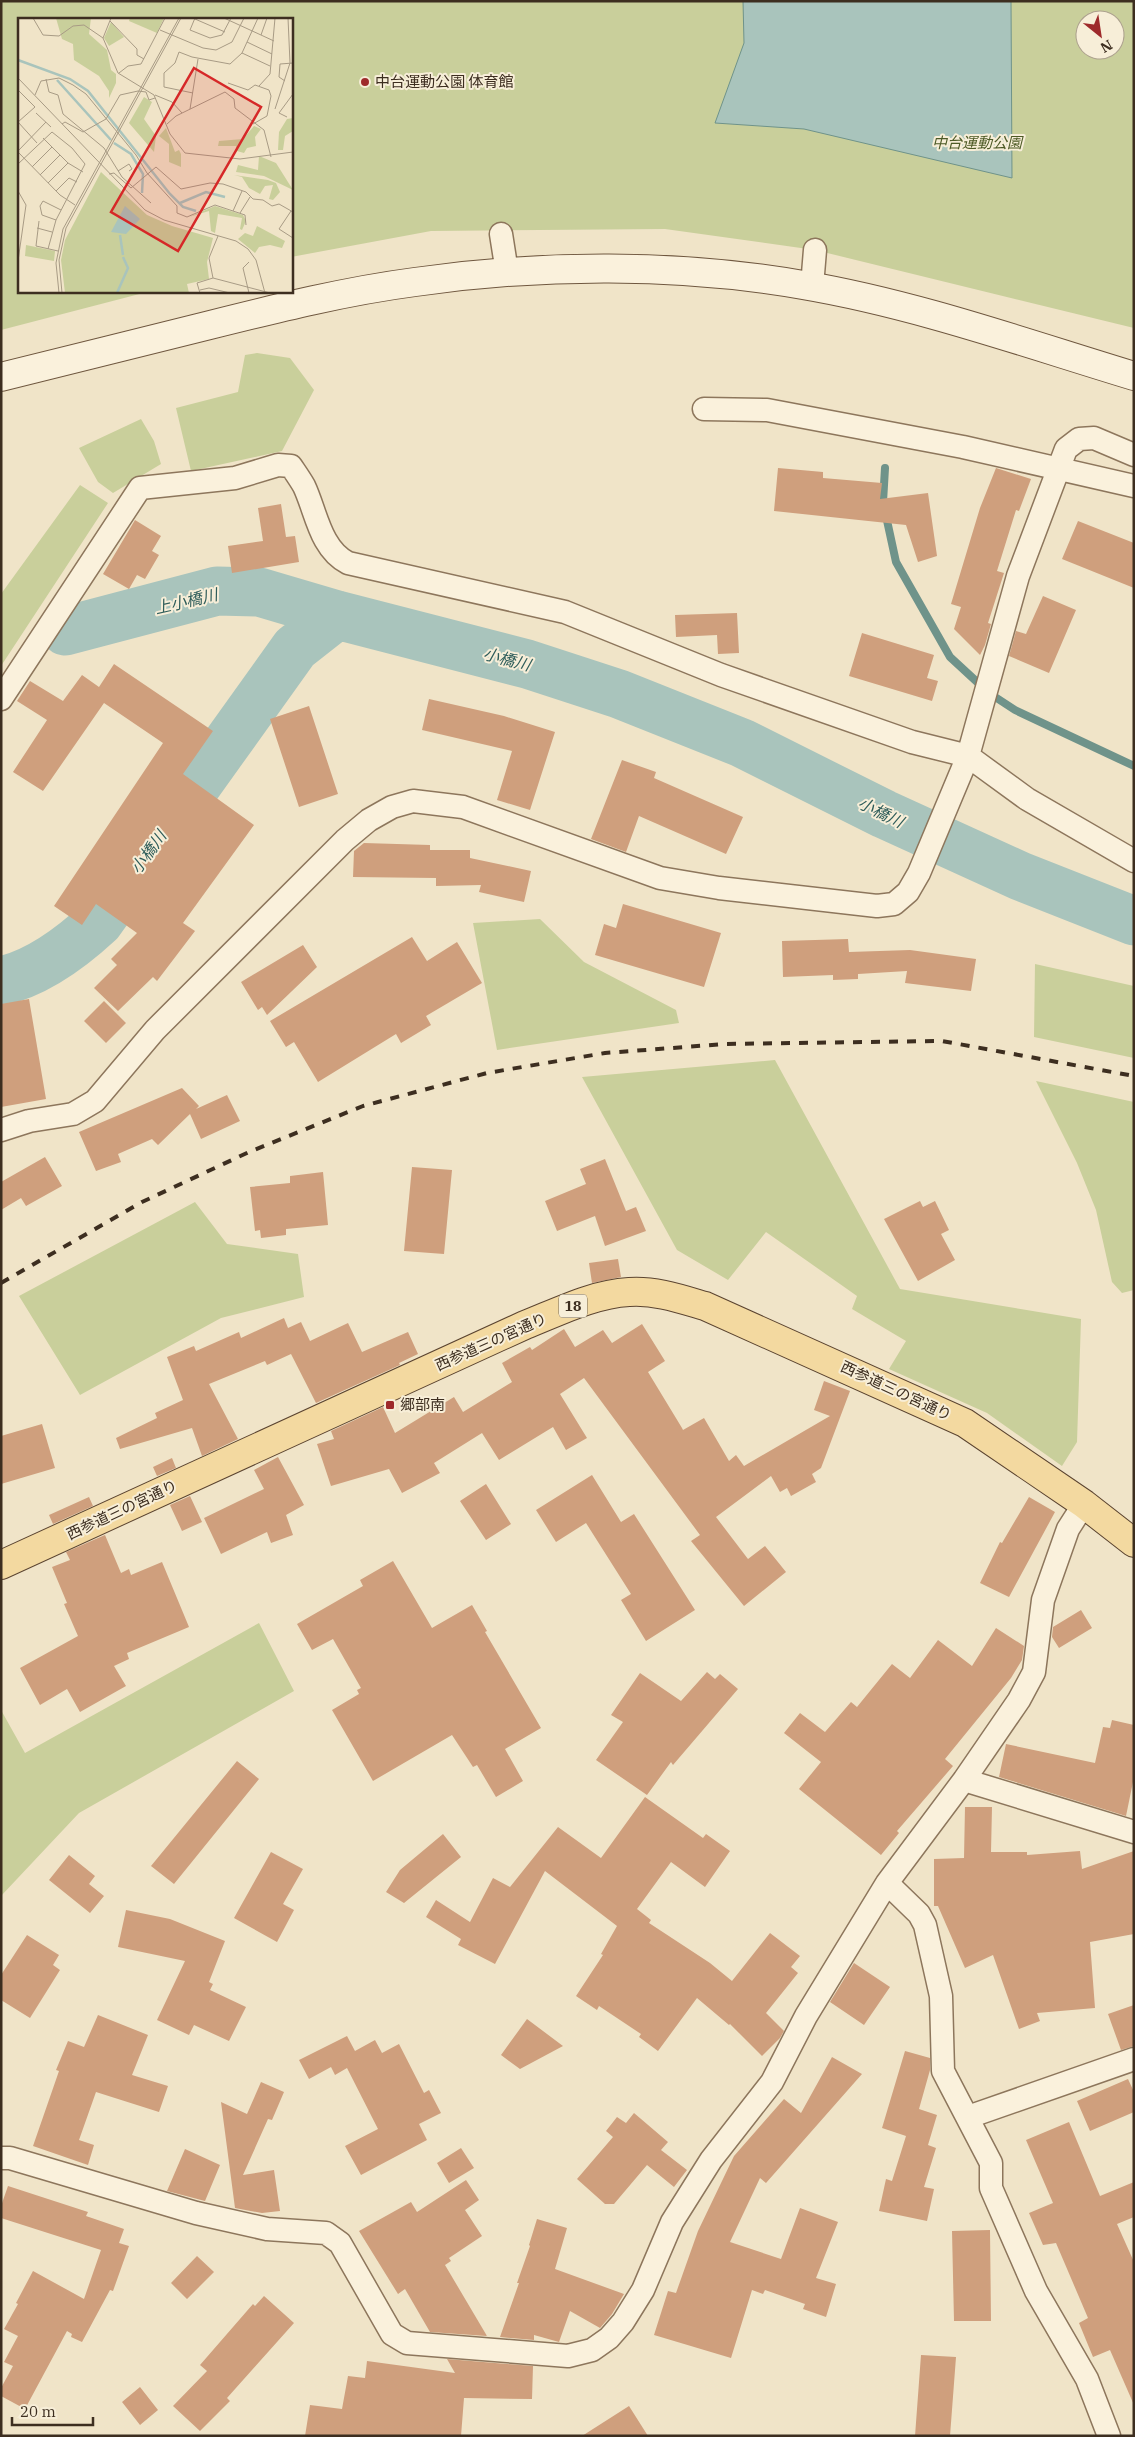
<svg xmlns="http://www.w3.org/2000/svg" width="1135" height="2437" font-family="'IBM Plex Serif','Noto Sans JP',serif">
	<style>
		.green { fill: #c9cf9b; fill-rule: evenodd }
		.water { fill: #a9c4bc; stroke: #6f938a }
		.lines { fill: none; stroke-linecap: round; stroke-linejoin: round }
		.stream { stroke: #6f938a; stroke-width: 8 }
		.river { stroke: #a9c4bc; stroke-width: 49 }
		.building { fill: #cf9f7d }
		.street-casing { stroke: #8d765c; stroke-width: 25 }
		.secondary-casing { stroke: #6f573f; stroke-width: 30 }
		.primary-casing { stroke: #5b4430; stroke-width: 30 }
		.street { stroke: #faf1dc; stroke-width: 22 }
		.secondary { stroke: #faf1dc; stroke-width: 28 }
		.primary { stroke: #f3d9a0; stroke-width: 28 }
		.rail { stroke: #3d2e20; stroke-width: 4; stroke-dasharray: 9 9; stroke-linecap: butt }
		.poi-dot { fill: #9e2a2b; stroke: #f7eed8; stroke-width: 2 }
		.labels { text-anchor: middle; stroke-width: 4; stroke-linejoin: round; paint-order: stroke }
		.shield { fill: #f7eed8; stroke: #756857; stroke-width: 1 }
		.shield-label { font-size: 14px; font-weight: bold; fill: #3d2e20 }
		.poi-label { font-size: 15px; fill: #3d2e20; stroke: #f7eed8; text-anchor: start }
		.park-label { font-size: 15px; font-style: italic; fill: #4d5a26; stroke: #f7eed8 }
		.street-label { font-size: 15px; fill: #3d2e20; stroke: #f7eed8 }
		.water-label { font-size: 16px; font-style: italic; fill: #2f5d5a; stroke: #f7eed8 }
		.inset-river { fill: none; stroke: #a9c4bc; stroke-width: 2.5 }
		.inset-road { fill: none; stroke: #a89b85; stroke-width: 1 }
		.view { fill: #d62828; fill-opacity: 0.15; stroke: #d62828; stroke-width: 2.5 }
		.inset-edge { fill: none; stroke: #3d2e20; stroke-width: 2.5 }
	</style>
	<rect width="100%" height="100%" fill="#f0e4c8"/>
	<!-- green -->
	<path class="green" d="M1,1H1134V328L815,250L665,229L431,231L291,257V19H19V291H151L1,330ZM1085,20H1115V50H1085Z
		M257,353L290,358L314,390L282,451L191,471L176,408L238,392L245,355Z
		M141,419L154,441L161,464L113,493L98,482L79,448Z
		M80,485L108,503L1,666V594Z
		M540,919L584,962L676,1010L679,1023L497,1050L473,923Z
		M1035,964L1134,986V1058L1034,1037Z
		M775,1060L900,1289L1081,1319L1077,1442L1062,1466L987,1413L889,1369L906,1341L852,1309L857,1296L766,1232L728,1280L677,1250L582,1077Z
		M1036,1081L1134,1102V1290L1122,1293L1112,1282L1096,1210L1077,1163Z
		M195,1202L227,1244L298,1254L304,1297L221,1318L80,1395L19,1296Z
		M259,1623L294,1691L79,1813L1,1896V1710L25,1753Z"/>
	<!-- water -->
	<path class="water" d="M743,1H1011L1012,178L804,129L715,123L744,43Z"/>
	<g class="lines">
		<!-- stream -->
		<path class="stream" d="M885,468L883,502L896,562L950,657L989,693L1015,710L1134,766"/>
		<!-- river -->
		<path class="river" d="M65,631L217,591L259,592L337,615L527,664L619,694L742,743L884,814L1020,876L1134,921
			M1,981C38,973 72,947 99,922L295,648L337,615"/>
	</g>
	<!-- building -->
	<path class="building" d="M778,468L823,472V478L882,483L880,499L928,493L937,556L918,562L906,525L774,511Z
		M996,468L1031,479L1019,511L1016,510L997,571L1004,573L988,623L991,624L985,645L980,655L954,629L961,607L951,604L980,508Z
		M281,504L286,537L295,536L299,562L232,573L228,546L263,541L258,508Z
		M135,520L161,536L152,551L159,555L145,579L137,575L129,589L103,574Z
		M1078,521L1134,543V588L1062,559Z
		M1043,596L1076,610L1049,673L1009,656L1016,631L1026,634Z
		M737,613L739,653L718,654L717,635L676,637L675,615Z
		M862,633L934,655L927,678L938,681L932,701L849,676Z
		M114,664L213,731L183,774L254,825L183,923L195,931L157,981L153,977L118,1011L94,988L117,965L111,959L137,933L96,904L82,925L54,906L163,743L104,703L43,791L13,772L47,720L17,701L30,681L63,701L82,675L99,687Z
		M429,699L504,716L555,732L530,810L497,800L512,751L422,730Z
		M309,706L338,794L299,807L270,719Z
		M622,760L656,772L654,778L743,817L726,854L639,816L626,852L591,839Z
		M364,843L430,845V850H470V858L531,871L524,902L479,892L481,885L436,886V878L353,877L354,851Z
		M623,904L721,933L704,987L595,955L604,924L616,928Z
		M412,937L427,961L457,942L482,983L426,1016L431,1025L401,1043L396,1034L318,1082L294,1042L286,1047L270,1021Z
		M848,939L849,952L910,950L976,959L971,991L905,983L907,971L858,974V979L833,980V975L783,977L782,941Z
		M303,945L317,967L267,1015L262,1007L258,1010L241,982Z
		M29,999L46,1099L1,1107V1004Z
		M104,1001L126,1023L106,1043L84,1021Z
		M182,1088L199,1106L196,1109L227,1095L240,1121L201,1139L190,1114L158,1145L152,1139L118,1154L121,1162L96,1171L79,1132Z
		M45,1157L62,1186L26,1206L21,1198L1,1210V1182Z
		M605,1159L626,1211L636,1207L646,1231L605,1246L595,1216L557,1231L545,1201L586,1184L580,1169Z
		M412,1167L452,1170L444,1254L404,1251Z
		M323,1172L328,1225L286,1229V1235L261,1238L260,1230L255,1231L250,1187L290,1183V1176Z
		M920,1201L923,1207L935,1201L949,1230L941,1234L955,1260L918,1281L884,1219Z
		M618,1259L621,1277L592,1283L589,1263Z
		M284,1318L288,1328L301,1322L310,1341L348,1323L362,1352L408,1332L418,1354L399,1363L400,1365L316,1403L291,1354L267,1365L265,1361L209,1384L238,1439L202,1456L192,1428L120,1449L116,1438L157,1418L155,1413L183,1400L167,1357L194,1346L196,1351L239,1332L241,1338Z
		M642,1324L665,1361L648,1372L682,1428L683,1430L704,1418L729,1461L736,1455L744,1466L830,1416L814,1410L824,1381L850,1391L821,1468L812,1474L816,1482L791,1496L787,1488L780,1492L771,1476L716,1517L748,1559L765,1546L786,1572L744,1606L691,1541L700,1535L584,1378L560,1394L587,1438L566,1450L553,1427L499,1460L482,1433L434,1463L440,1473L402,1493L389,1469L331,1486L317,1444L334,1439L331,1431L383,1407L395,1433L454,1397L463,1412L512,1382L502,1363L530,1347L532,1350L564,1329L575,1347L603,1330L612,1343Z
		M42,1424L55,1468L1,1484V1436Z
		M278,1457L304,1505L286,1515L293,1535L271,1543L267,1532L221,1554L204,1518L264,1489L254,1470Z
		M172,1458L176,1468L157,1476L153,1467Z
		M592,1475L621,1522L634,1514L695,1610L646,1641L621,1600L631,1594L586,1523L556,1542L536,1510Z
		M486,1484L511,1524L486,1540L460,1501Z
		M190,1496L202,1522L182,1531L170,1505Z
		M89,1497L93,1506L53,1524L49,1515Z
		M1029,1497L1055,1512L1009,1597L980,1583L1000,1542L1002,1543Z
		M105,1535L121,1573L129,1569L131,1575L162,1562L189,1627L127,1653L129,1659L114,1666L126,1686L80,1712L67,1689L40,1705L20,1668L78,1636L64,1604L67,1603L52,1567L70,1560L66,1552Z
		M393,1561L432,1628L472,1605L487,1631L485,1632L541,1728L505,1749L523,1781L496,1797L477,1765L473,1767L452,1735L373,1781L332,1710L359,1694L357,1690L361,1688L333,1639L312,1650L297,1624L363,1586L360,1580Z
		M1081,1610L1092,1628L1059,1648L1052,1637L1053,1627Z
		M996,1628L1024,1646L1022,1660L1011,1678L945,1759L953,1766L897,1831L899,1833L881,1855L799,1789L821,1762L784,1733L800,1713L825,1732L851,1702L857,1707L892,1664L910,1678L938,1640L972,1666Z
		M707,1672L715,1679L720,1674L738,1689L673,1765L671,1762L647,1795L596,1760L623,1722L611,1715L640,1673L681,1701Z
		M1112,1720L1134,1725V1777L1126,1816L999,1777L1006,1744L1095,1763L1103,1727L1110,1728Z
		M237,1761L259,1779L174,1884L151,1866Z
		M645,1797L703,1838L706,1834L730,1851L705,1887L671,1862L637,1909L651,1920L649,1923L710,1963L732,1981L770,1933L800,1956L791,1967L798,1973L766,2013L784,2031L780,2038L762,2056L730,2024L729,2025L697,1998L658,2051L639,2037L641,2034L599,2006L597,2010L576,1996L603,1955L601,1954L617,1926L545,1871L495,1964L458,1945L461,1939L426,1917L436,1900L470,1922L493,1878L510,1887L558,1827L601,1858Z
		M965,1807H992L991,1852H1027V1855L1080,1851L1082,1869L1134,1851V1934L1090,1942L1095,2008L1037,2013L1040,2021L1019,2029L993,1955L965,1968L938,1906H934V1859L964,1858Z
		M443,1834L461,1857L404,1903L386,1892L400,1870Z
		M271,1852L303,1869L283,1904L294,1910L277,1942L234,1918Z
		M69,1855L95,1876L89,1884L104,1896L90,1913L49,1880Z
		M126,1910L170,1919L225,1941L209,1982L213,1984L210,1990L246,2007L229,2041L194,2025L189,2035L157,2020L185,1961L118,1947Z
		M27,1935L59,1955L53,1965L60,1970L30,2018L1,2000V1975Z
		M854,1963L890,1987L864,2025L830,2002Z
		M1134,2005V2046L1121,2050L1108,2014Z
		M98,2015L148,2035L132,2075L168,2086L159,2112L96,2092L79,2140L94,2145L88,2165L33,2146L59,2071L56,2070L68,2041L84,2047Z
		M527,2019L563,2046L520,2069L501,2055Z
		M347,2036L355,2051L375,2040L382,2053L399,2044L424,2093L429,2090L441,2113L419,2124L427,2140L361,2175L345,2146L378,2129L347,2068L335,2075L331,2067L309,2079L299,2060Z
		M905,2051L930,2058V2070L919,2109L937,2115L928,2145L936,2148L924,2187L934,2189L927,2221L879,2211L886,2179L892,2181L906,2136L882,2128Z
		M832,2057L862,2074L766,2183L760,2178L730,2242L781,2259L800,2208L838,2222L816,2278L836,2284L826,2317L803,2309L805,2304L765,2290L763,2294L752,2290L731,2358L654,2335L668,2291L676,2293L698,2231L734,2156L784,2099L801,2113Z
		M1128,2079L1134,2092V2112L1090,2131L1077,2101Z
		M261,2082L284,2092L272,2120L268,2119L243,2175L274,2170L280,2211L262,2213L235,2208L221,2102L247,2114Z
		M634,2113L668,2142L661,2150L687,2170L674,2187L647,2165L614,2204H605L577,2179L613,2137L606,2131L617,2117L626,2123Z
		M1069,2122L1100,2196L1134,2182V2217L1117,2224L1134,2262V2405L1110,2350L1093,2357L1079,2323L1088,2318L1056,2243L1043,2245L1029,2213L1053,2203L1026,2140Z
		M461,2148L474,2168L449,2183L437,2163Z
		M185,2149L220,2165L205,2201L167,2191Z
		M466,2180L479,2200L465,2210L482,2236L449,2258L451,2261L445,2265L487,2336L430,2332L405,2289L398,2294L359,2231L411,2202L417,2212Z
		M8,2186L88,2212L86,2216L124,2229L119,2243L129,2246L113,2291L110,2290L82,2342L71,2337L72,2334L67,2331L25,2409L1,2396V2388L13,2366L4,2362L18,2336L4,2329L18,2304L16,2303L33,2271L84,2299L101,2250L1,2218V2206Z
		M537,2219L567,2228L555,2269L624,2294L612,2314L600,2328L570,2311L559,2342L534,2335V2340L500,2337L519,2283H517L530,2246L529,2245Z
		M990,2230L991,2321H954L952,2231Z
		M197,2256L214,2272L187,2299L171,2283Z
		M264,2296L294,2323L227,2398L230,2401L200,2431L173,2406L207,2371L200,2365L253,2304L255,2306Z
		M921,2355L956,2357L950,2436H915Z
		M447,2359L533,2366L532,2399L464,2398L461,2436H305L310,2405L342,2409L348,2376L365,2378L367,2361L455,2373Z
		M140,2387L158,2410L140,2425L122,2402Z
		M629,2406L648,2436H582Z"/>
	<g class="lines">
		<!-- street casing -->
		<g class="street-casing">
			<path id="street" d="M501,234L507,272
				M812,286L815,250
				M704,409L767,410L963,447L1134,486
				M1,699L140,488L235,478L278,465L291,466C295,472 300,479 304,486C316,511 320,549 348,563L565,612L721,675L912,742L968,756L1027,799L1134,861
				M1,1130L29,1121L73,1114L95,1101L155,1030L345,840L369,820L392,807L413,801L463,807L660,878L719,888L877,906L894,904L908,892L919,873L968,756L1018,576L1066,449L1079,439L1094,438L1134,455
				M964,1780L1134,1832
				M887,1883L919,1914L925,1925L941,1996L943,2071L991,2163V2188L1036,2291L1087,2379L1109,2436
				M968,2117L1134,2059
				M1,2158H10L196,2213L267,2229L326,2233L340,2243L392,2334L407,2343L568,2356L592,2350L609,2338L623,2322L643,2290L672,2222L711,2160L772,2082L806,2016L887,1883L964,1780L1019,1700L1034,1672L1043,1600L1068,1529L1084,1504"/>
		</g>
		<!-- secondary casing -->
		<g class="secondary-casing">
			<path id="secondary" d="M1,377C71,360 140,342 210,325C278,308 346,291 415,282C540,264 678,263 803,285C915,304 1025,343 1134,376"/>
		</g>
		<!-- primary casing -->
		<g class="primary-casing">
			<path id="primary" d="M1,1565L525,1325C558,1312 593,1294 629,1292C655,1290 681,1299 705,1306L965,1423L1084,1504L1134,1543"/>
		</g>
		<!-- street -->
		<use href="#street" class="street"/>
		<!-- secondary -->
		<use href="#secondary" class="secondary"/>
		<!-- primary -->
		<use href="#primary" class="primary"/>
		<!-- rail -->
		<path class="rail" d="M1,1283L142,1202L249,1152L363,1106L487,1073L605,1053L725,1044L942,1041L1134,1076"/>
	</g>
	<!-- markers -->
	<g class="poi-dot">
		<circle cx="365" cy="82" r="5"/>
		<rect x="385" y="1400" width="10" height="10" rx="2.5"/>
	</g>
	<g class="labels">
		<!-- shield labels -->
		<rect class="shield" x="559" y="1294.5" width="28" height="23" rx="4"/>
		<g class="shield-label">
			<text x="573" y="1311">18</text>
		</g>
		<!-- poi labels -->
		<g class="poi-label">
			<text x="375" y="87">中台運動公園 体育館</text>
			<text x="400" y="1410">郷部南</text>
		</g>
		<!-- park labels -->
		<g class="park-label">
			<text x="977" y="148">中台運動公園</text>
		</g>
		<!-- street labels -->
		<g class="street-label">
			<text transform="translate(491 1342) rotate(-24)" y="5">西参道三の宮通り</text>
			<text transform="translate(896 1391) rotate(25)" y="5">西参道三の宮通り</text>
			<text transform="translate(122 1510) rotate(-25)" y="5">西参道三の宮通り</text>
		</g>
		<!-- water labels -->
		<g class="water-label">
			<text transform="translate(186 601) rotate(-13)" y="6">上小橋川</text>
			<text transform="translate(507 659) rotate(15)" y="6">小橋川</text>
			<text transform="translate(881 812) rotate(26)" y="6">小橋川</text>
			<text transform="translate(148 852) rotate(-54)" y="6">小橋川</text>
		</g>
	</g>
	<!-- overview -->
	<g transform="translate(18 18)">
		<rect width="275" height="275" fill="#f0e4c8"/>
		<path d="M38,0H73L71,16L89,32L93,52L98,56V65L91,80V73L81,58L56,42L55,26L44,21ZM112,0H146L139,15L111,3ZM93,4L106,19L91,28L86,20ZM126,79L134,84L126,101L138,118L136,134L111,105ZM275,100V113L267,118L265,132H260L261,114L269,101ZM236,108L243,111L237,119L238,128L229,130L226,135L219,133L218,128H200L201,123L225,121ZM148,110L157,134L161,132L163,136V149L151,144V126L141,118ZM241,138L258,145L275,172L246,158L218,154L220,147L240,152ZM83,154L129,197L154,208L195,220L189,244L191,261L169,266L171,275H47L43,242L47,222ZM216,157L250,162L258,165L262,174L255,182L251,181L255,167L247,168L242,176L231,170L224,159ZM197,188L225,197L228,203L224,212L222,211L224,200L200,196L197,215L193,213L191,193L171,199ZM239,208L267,223L264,230L252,227L241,229L237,235L220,221L227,215L235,218ZM8,227L37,233L36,243L7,238Z" fill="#c9cf9b"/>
		<path d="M107,188L122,201L108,216L93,214Z" fill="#a9c4bc"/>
		<path class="inset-river" d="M0,42L52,61L70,73L152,176L165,189L178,193M39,62L93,122M96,125L113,136L125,156L124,175M162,185L188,174L207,179M102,217L105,237M99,275L110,250L105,239"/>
		<path class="inset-road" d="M15,0L25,17L41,18L55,8L66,7L85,20L100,55L136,77L152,116L167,135L222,141L275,134M177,0L172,12L192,20L204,17L213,0M206,0L256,23M177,1L207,14M92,3L119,31V37L126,41M142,12L185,30L198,32L214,24L226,0M243,17L249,0M85,20L93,0M229,24L254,36M224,35L252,48M101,55L110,48L123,46L147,0M0,60L127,192L146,202L218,223L230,231L238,242L247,275M28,61L31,74L40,77L45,96L86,130L104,159L133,185M267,63L261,59L262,46L275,45M210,65L230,72L237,67L251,72L253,78L249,98L235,106M241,68L252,56L257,0M0,72L17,89L0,104M175,75L146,69V55L157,45L161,34L174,39L212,46L224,35L240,0M17,77L23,63L41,60L55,67L68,76L118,137L129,155L159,188V195L169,199L197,187L227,197L228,207M137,77L154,84L164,95M172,91L180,41M257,91L272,45L270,0M18,95L33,109M269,99L261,95L275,76M0,104L19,125M44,106L47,104L65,114L88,101L102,77L120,73L128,74L131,82L137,80M149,106L158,98L207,74L216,81L217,90L246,112L253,139M25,120L50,145L65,154M0,133L28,104M0,134L42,177L57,187M0,146L34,114L54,130L67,146L38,202L30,231M14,149L34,129M100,153L111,146L114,151L111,153M91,156L96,155L113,170L138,149L163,171L192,165L205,166L228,174L235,181L245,182L254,188L261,186L275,194M22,157L42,137M30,165L50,145M0,173L8,187L0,243M38,173L51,160L59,164M215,193L224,173M273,193L261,211L275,220M222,195L232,179M38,202L24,197L22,188L25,183L43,192M21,203L18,228L40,233M19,210L34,214M231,244L225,250L231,275M195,260L191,240L200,218M182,272L191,270L212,275M41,275L38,245L45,211L161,0M44,275L41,242L48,210L163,0M182,275L179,265L195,260L252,275"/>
		<path class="view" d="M176,50L243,89L160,233L93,194Z"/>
		<rect width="275" height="275" class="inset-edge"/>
	</g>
	<!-- border -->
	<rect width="1135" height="2437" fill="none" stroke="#3d2e20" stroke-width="5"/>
	<!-- north arrow -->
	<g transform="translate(1100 35) rotate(150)"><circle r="24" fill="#f7eed8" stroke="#ada18e"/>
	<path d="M0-4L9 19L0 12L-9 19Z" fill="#9e2a2b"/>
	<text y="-8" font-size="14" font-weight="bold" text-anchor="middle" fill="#3d2e20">N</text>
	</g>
	<!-- scale -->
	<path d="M12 2417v8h81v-8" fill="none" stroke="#3d2e20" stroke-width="2.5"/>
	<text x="20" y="2417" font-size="15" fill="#3d2e20" stroke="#f7eed8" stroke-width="4" paint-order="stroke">20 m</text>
</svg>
